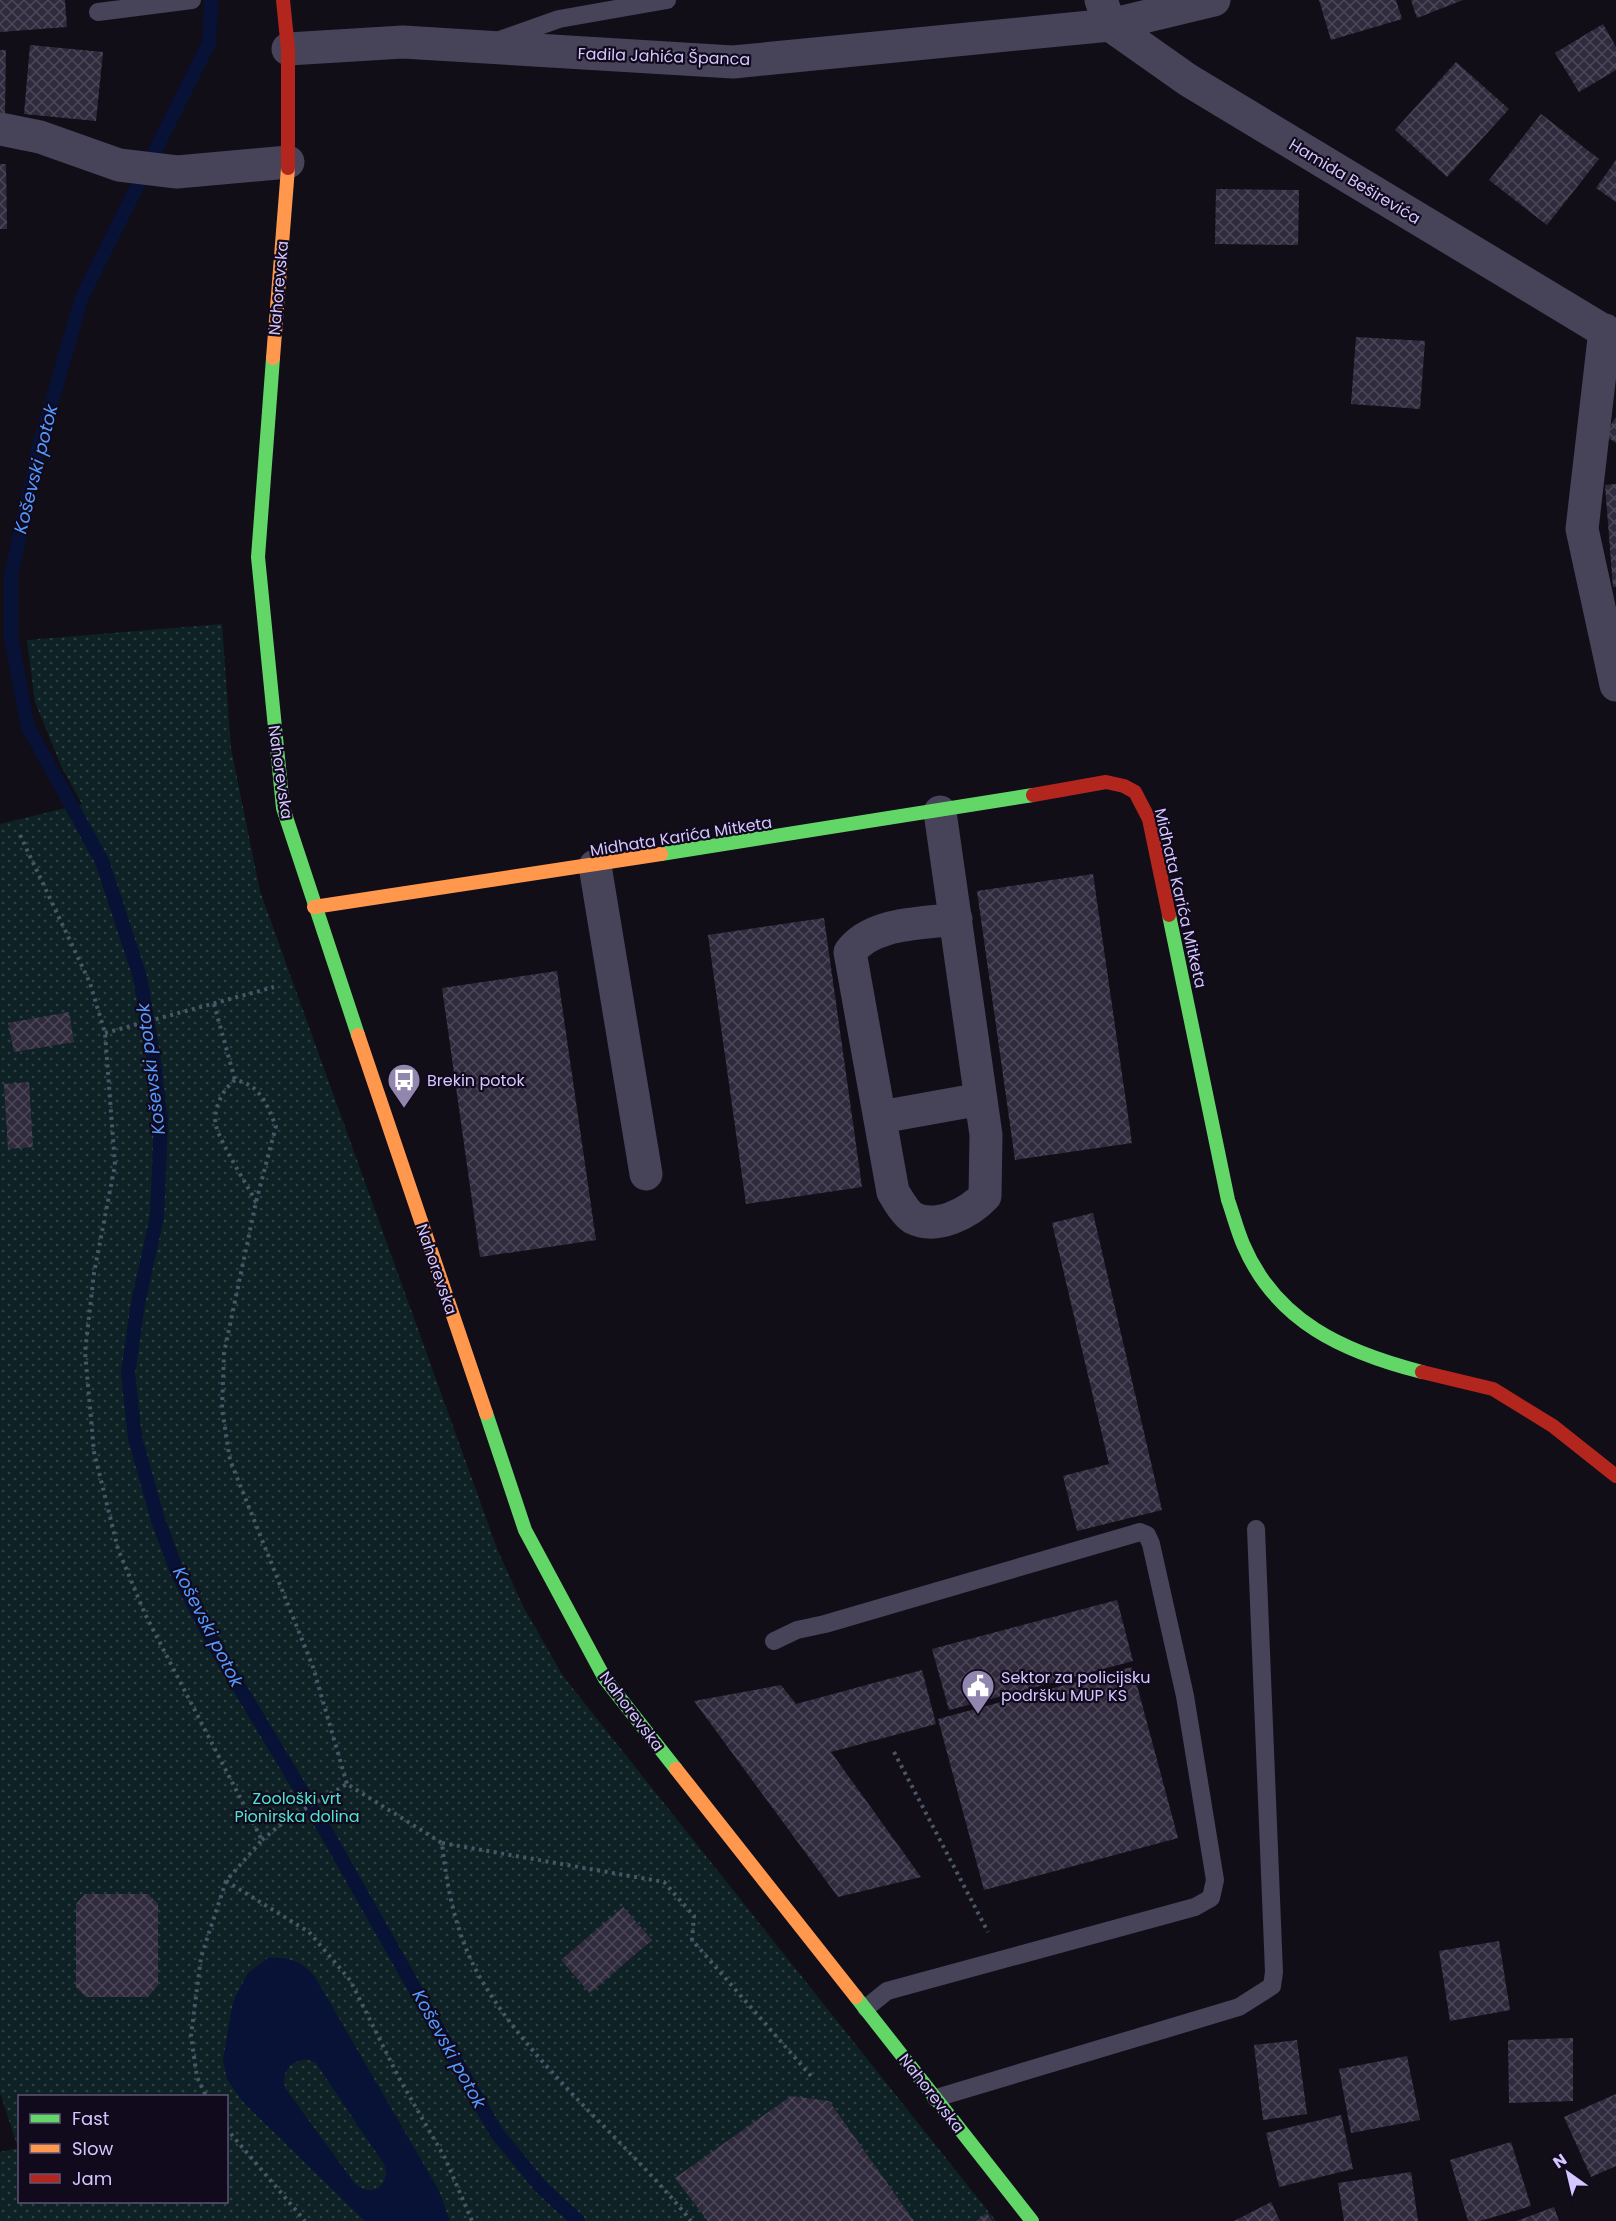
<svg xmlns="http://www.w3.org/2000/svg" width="1616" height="2221" font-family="Poppins,sans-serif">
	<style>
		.park { fill: url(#park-dots); fill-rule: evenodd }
		.water { fill: #081236; fill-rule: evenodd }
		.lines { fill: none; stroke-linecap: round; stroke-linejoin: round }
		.stream { stroke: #081236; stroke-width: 14 }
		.building { fill: url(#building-cross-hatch) }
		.path { stroke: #4a5666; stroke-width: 4; stroke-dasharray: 3 4.5; stroke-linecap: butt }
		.lane { stroke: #474359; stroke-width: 18 }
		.street { stroke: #474359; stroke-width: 33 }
		.fast { stroke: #63d668; stroke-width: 14 }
		.slow { stroke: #ff974d; stroke-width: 14 }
		.jam { stroke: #b3261e; stroke-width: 14 }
		.labels { text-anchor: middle; stroke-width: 4.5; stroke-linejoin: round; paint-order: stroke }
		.street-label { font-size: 16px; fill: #d4c6ff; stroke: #100a1c }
		.poi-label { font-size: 16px; fill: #d4c6ff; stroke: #100a1c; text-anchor: start }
		.park-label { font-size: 16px; fill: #4fe2d1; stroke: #100a1c }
		.water-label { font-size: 18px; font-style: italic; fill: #5499ff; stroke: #100a1c }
	</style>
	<defs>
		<pattern id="park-dots" width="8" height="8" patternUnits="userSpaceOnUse" patternTransform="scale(1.5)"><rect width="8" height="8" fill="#0e2124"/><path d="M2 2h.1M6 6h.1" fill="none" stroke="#304045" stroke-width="1.8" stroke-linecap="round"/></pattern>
		<pattern id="building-cross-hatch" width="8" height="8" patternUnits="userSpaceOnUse" patternTransform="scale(1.5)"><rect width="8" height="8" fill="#302b3c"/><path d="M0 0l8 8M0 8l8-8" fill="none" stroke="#4d4859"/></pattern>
	</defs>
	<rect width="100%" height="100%" fill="#110e18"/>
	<!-- park -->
	<path class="park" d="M222,624L231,748L260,891L498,1551L523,1606L563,1676L996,2221H0V2152L18,2148L0,2093V824L82,804L62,768L35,702L27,640ZM20,2096H226V2202H20Z"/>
	<!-- water -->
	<path class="water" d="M268,1958C289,1957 301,1961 315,1977L439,2191L450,2221H365L244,2103L227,2079L223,2060L233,2002L248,1973ZM306,2059L316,2063L384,2164C392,2185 372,2199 355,2184L285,2088C282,2070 289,2062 306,2059Z"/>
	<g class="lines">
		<!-- stream -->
		<path class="stream" d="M211,0L209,43L82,297L39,446L11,576V638L28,727L102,861L140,977L153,1054L161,1120L157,1217L138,1303L128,1373L135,1438L158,1520L178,1574L216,1648L328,1835L496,2132L541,2187L578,2221"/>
	</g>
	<!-- building -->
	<path class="building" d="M0,0H65L67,27L0,32Z
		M1319,0H1396L1402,19L1331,40Z
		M1411,0H1463L1417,18Z
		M1603,24L1616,47V70L1579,92L1555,53Z
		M30,45L103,52L96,121L24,114Z
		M0,50H6L5,113H0Z
		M1456,62L1509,109L1447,177L1395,130Z
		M1541,114L1599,159L1547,225L1489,180Z
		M1616,160V202L1596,188Z
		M0,164H6L7,229H0Z
		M1216,189L1299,190L1298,245L1215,244Z
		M1356,337L1425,341L1420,409L1351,404Z
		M1616,417V443L1604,435Z
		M1616,484V587H1613L1605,485Z
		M1093,874L1132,1143L1015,1160L977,891Z
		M824,918L862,1187L746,1204L708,935Z
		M557,971L596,1240L480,1257L442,988Z
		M69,1012L74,1042L14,1052L8,1023Z
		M29,1082L33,1147L8,1149L4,1084Z
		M1093,1213L1162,1510L1077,1531L1063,1476L1109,1464L1052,1223Z
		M1117,1600L1133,1661L949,1710L932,1649Z
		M1132,1667L1178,1838L984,1890L938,1719Z
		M922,1670L936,1724L831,1752L921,1877L838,1897L694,1701L781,1685L796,1704Z
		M85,1894H148L158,1904V1985L148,1997H86L76,1987V1904Z
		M623,1907L652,1940L590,1993L561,1960Z
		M1499,1941L1510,2010L1450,2021L1439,1951Z
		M1573,2038V2101L1509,2103L1508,2040Z
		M1297,2040L1307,2114L1263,2120L1254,2045Z
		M1407,2056L1420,2120L1351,2133L1339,2069Z
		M1616,2094V2166L1591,2177L1564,2117Z
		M791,2096L829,2101L914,2221H708L675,2178Z
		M1341,2115L1353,2169L1279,2187L1266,2133Z
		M1511,2142L1531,2206L1480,2221H1468L1450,2160Z
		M1411,2172L1418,2221H1344L1338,2183Z
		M1271,2202L1280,2221H1234Z
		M1554,2207L1559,2221H1517Z
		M987,2213L992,2221H976Z"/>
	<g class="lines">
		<!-- path -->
		<path class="path" d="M20,835L90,983L105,1033L115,1165L94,1273L85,1352L94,1452L118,1549L145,1614L262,1840L226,1881L201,1957L191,2036L197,2077L206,2096
			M214,1004L235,1080
			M105,1033L274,987
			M256,1202C246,1183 221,1144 216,1126C212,1110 223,1089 235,1080C261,1085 266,1104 276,1126L256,1202L224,1353L222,1409L230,1460L313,1667L347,1784
			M894,1752L988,1932
			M262,1840L286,1820L347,1784L442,1843C447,1890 457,1939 482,1981C537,2072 625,2139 691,2221
			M442,1843L664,1882L694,1916L692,1940L811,2076
			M226,1881L309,1932L350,1980L399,2078L445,2158L472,2221
			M226,2128L305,2221"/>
		<!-- lane -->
		<path class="lane" d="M98,12L192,0
			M497,41L559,19L667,0
			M774,1641L797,1630L825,1624L1140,1532L1147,1535L1151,1544L1185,1696L1215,1880L1211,1898L1195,1907L887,1991L866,2008
			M936,2098L1239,2007L1272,1986L1274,1972L1256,1529"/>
		<!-- street -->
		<path class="street" d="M1101,0L1110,25L1188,80L1616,338
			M288,49L403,42L733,62L1110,25L1214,0
			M0,129L40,137L119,165L177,172L288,162
			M1605,330L1582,529L1616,685
			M940,812L986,1135L985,1196C969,1213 937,1230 913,1218C905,1213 898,1200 893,1192L850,952C872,922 921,924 956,919
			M595,866L646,1174
			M881,1117L981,1099"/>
		<!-- fast -->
		<path class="fast" d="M273,358L258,557L283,808L358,1035
			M661,854L1033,795
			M1169,915L1228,1200C1233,1214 1237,1230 1243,1244C1276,1322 1344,1352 1422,1372
			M486,1413L525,1530L605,1679L676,1769
			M856,1997L1032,2221"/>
		<!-- slow -->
		<path class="slow" d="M273,358L288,168
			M314,907L661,854
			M358,1035L486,1413
			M676,1769L856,1997"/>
		<!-- jam -->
		<path class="jam" d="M283,0L288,49V168
			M1033,795L1106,782L1124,786L1135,792L1149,819L1169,915
			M1422,1372L1493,1389L1553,1426L1616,1476"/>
	</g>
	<!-- icons -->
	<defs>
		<g id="bus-pin" transform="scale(1.725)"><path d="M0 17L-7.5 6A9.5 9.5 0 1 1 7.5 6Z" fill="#9086ae" stroke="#100a1c"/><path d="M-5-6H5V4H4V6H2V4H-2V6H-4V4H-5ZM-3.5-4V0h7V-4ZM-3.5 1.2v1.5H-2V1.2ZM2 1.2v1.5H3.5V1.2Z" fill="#fff"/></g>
		<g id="civic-pin" transform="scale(1.725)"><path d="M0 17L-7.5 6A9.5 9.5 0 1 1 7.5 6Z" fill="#9086ae" stroke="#100a1c"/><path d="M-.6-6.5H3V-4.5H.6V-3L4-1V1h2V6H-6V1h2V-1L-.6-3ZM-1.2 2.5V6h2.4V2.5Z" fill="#fff"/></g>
	</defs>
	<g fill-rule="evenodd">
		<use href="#bus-pin" x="404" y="1080"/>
		<use href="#civic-pin" x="978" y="1686"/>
	</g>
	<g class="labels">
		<!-- street labels -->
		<g class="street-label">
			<text transform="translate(664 56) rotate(2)" y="6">Fadila Jahića Španca</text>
			<text transform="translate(1355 181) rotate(31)" y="6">Hamida Beširevića</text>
			<text transform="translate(278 288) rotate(-85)" y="6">Nahorevska</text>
			<text transform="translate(281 772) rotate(82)" y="6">Nahorevska</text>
			<text transform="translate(681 836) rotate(-9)" y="6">Midhata Karića Mitketa</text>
			<text transform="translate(1181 898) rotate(77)" y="6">Midhata Karića Mitketa</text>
			<text transform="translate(437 1269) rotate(71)" y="6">Nahorevska</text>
			<text transform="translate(632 1711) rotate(53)" y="6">Nahorevska</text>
			<text transform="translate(932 2093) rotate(52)" y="6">Nahorevska</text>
		</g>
		<!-- poi labels -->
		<g class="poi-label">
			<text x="427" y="1086">Brekin potok</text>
			<text x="1001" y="1683">Sektor za policijsku<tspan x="1001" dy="18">podršku MUP KS</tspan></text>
		</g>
		<!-- park labels -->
		<g class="park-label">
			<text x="297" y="1804">Zoološki vrt<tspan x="297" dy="18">Pionirska dolina</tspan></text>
		</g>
		<!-- water labels -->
		<g class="water-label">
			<text transform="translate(36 469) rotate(-76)" y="6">Koševski potok</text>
			<text transform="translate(151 1069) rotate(-97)" y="6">Koševski potok</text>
			<text transform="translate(208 1627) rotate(63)" y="6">Koševski potok</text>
			<text transform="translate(449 2049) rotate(61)" y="6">Koševski potok</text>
		</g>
	</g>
	<!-- legend -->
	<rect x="18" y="2095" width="210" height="108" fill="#100a1c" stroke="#5e5577" stroke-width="1.5"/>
	<rect x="30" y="2114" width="30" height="9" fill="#63d668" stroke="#5e5577" stroke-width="1.5"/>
	<text x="72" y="2125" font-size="18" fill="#d4c6ff">Fast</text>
	<rect x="30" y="2144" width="30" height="9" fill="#ff974d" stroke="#5e5577" stroke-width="1.5"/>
	<text x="72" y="2155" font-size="18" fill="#d4c6ff">Slow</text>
	<rect x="30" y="2174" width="30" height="9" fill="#b3261e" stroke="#5e5577" stroke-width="1.5"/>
	<text x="72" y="2185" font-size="18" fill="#d4c6ff">Jam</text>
	<!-- north arrow -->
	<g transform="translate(1568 2173) rotate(326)" stroke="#100a1c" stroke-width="4.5" paint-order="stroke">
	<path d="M0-4.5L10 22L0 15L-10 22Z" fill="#d4c6ff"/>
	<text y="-9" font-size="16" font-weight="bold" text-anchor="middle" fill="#d4c6ff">N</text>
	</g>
</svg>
